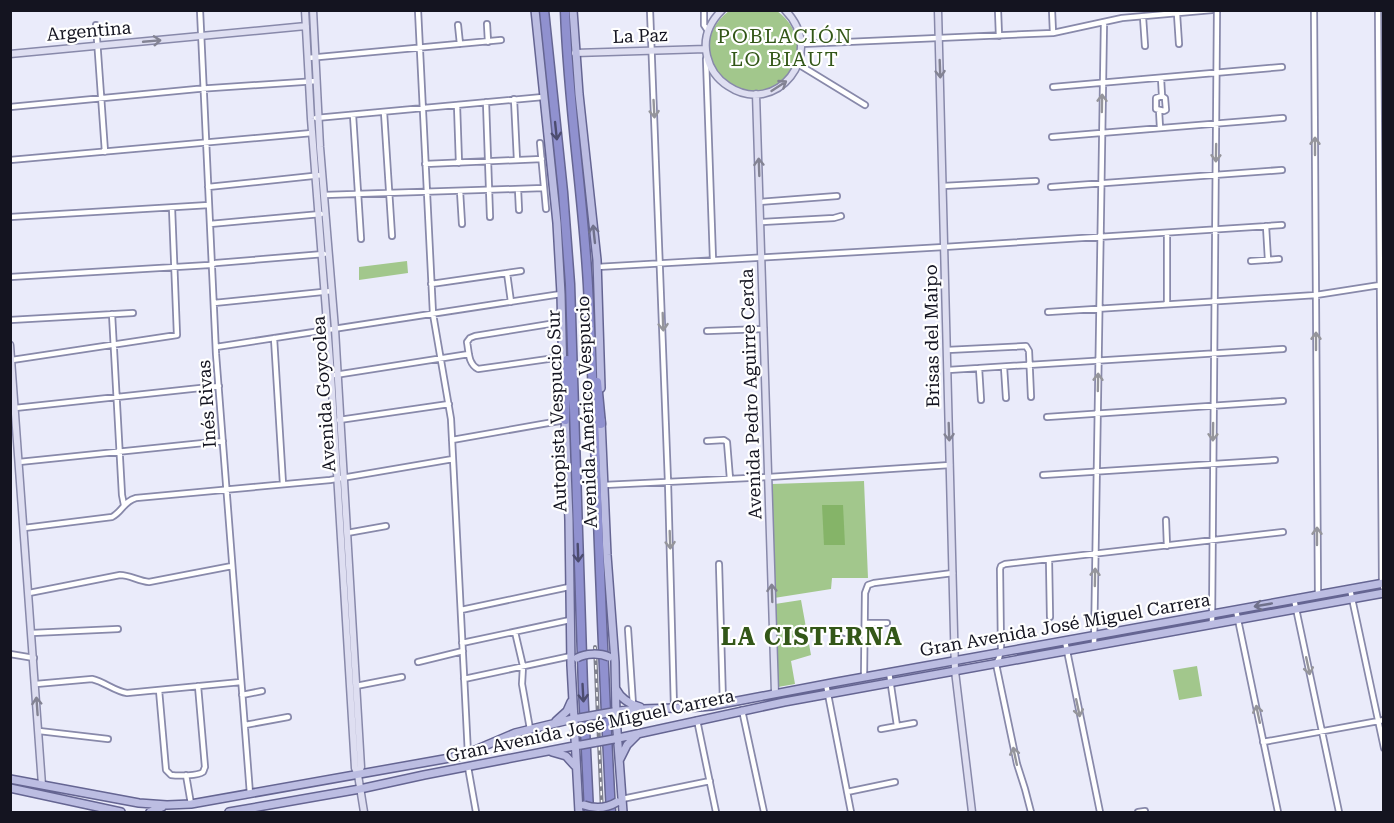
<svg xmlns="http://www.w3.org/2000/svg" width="1394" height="823" font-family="'Roboto Serif',serif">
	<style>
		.green { fill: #a2c78c }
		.water { fill: #85b468 }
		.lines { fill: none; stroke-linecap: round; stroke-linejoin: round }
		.street-casing { stroke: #8889aa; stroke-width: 8 }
		.secondary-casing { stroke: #8889aa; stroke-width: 9 }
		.primary-casing { stroke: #656592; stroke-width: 10 }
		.highway-casing { stroke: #656592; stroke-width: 11 }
		.street { stroke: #fff; stroke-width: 4.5 }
		.secondary { stroke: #dedef1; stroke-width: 6 }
		.primary { stroke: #bcbde2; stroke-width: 7 }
		.highway { stroke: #9091cf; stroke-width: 8 }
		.rail-casing { stroke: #7f808d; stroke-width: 4 }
		.rail { stroke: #fff; stroke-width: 1.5; stroke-dasharray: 4.5; stroke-linecap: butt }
		.primary-bridge-casing { stroke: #656592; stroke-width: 10; stroke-linecap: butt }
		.primary-bridge { stroke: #bcbde2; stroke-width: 7 }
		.oneway { stroke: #838393 }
		.oneway2 { stroke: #95959b }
		.oneway3 { stroke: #4c4c6f }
		.oneway4 { stroke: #70718b }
		.labels { text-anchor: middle; stroke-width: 4.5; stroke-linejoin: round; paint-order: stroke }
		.street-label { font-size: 18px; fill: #141420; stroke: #fff }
		.neighbourhood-label { font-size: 20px; letter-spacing: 1.5px; fill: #335718; stroke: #fff }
		.district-label { font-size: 24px; font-weight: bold; letter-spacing: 1.5px; fill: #335718; stroke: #fff }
	</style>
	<rect width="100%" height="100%" fill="#eaebfa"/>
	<!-- green -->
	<path class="green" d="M729,11H777C791,21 799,36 797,54C795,67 788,78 777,85C732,115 680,48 729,11Z
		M407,261L408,273L359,280V267Z
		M864,481L868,578H832L831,589L774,598L772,484Z
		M801,600L811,655L791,661L795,684L778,687L775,604Z
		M1197,666L1202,696L1179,700L1173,670Z"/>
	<!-- water -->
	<path class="water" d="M822,505H843L845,545H824Z"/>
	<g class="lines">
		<!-- street casing -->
		<g class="street-casing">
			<path id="street" d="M200,10L216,354L250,794
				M418,10L433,314L451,419L468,754
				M650,10L668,482L674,708
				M704,10V25L708,31
				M998,10L999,36
				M1052,10L1053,33
				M1314,10L1318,595
				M1378,10L1382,583L1384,589
				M1177,14L1179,44
				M1143,17L1145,46
				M487,24L488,42
				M96,25L105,152
				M458,25L460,44
				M801,44L1053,33L1122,18L1212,10
				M308,58L501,40
				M706,59L713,260
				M798,64L865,105
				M1161,78L1162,96L1165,98L1166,110L1164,111L1156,109V98L1162,96
				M1053,87L1282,67
				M514,99L517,160
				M486,102L490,217
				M457,105L459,163
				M10,107L197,89L317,81
				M1159,110L1160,128
				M384,112L392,236
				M353,115L361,239
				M316,118L543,97
				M1052,137L1283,118
				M540,143L546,209
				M10,160L312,133
				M425,164L542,159
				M943,186L1036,181
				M208,187L322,175
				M1051,187L1282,170
				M518,189L519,210
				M460,191L462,224
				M324,195L544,188
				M760,202L837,196
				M10,217L209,205
				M760,222L834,218L841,216
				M210,224L321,214
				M1266,226L1268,260
				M1251,261L1279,259
				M597,267L944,247L1282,225
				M507,273L511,302
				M10,277L209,265L216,263L324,254
				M431,284L521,271
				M214,303L332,291
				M1167,304V233
				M1048,312L1316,295L1380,285
				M112,314L122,495L124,505
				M10,320L133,313
				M562,322L475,336L470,338L467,342C469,352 468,364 478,369L562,357
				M707,331L764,329
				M274,338L283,484
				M216,347L561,294
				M947,350L1026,346L1029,351L1031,397
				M12,360L177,335L172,208
				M1004,367L1006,398
				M979,368L981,400
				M948,370L1283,349
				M335,375L469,354
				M15,408L219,386
				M1047,417L1283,401
				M339,420L449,404
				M452,440L565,420
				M707,441L724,440L727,442L730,479
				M19,462L223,441
				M1043,475L1275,460
				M604,485L769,477L950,465
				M1166,520L1167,546
				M24,528L112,517C122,512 124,501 136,498L330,480L453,459
				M347,533L386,526
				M1049,560L1050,617
				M719,564L723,703
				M1350,589L1384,748
				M29,593L120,575C130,575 138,581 149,582L232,566
				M1294,599L1339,812
				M461,610L569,587
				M1236,610L1278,812
				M865,623H887
				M1212,624L1217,10
				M628,629L633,705
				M515,632L523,666L522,684L530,729
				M32,633L118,629
				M845,633H865
				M1065,641L1100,812
				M462,643L570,620
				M1094,646L1104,22
				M10,654L34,658
				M418,662L463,651
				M889,672L897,726
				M864,677L865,593L868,585L874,583L953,573
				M464,679L571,656
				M36,684L92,679C105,682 114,691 127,693L241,682
				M826,684L851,812
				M356,686L402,677
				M159,690L166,770L171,775C178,776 198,776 203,772C204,770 204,769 205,767L198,686
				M242,695L262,691
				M742,710L764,812
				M697,720L716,812
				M245,725L288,717
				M881,729L914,723
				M39,731L108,739
				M1263,742L1384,720
				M468,767L476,812
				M186,775L191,804
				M847,792L895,782
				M622,799L710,781
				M1031,812L1025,789L1017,764L996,664L999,658L1001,649L1000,569L1001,566L1005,564L1283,532
				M1138,812L1145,811"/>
		</g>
		<!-- secondary casing -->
		<g class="secondary-casing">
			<path id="secondary" d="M305,10L311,119L331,375L355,768L358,775L364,812
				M313,10L320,147L335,329L361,767L358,775
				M722,10C709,23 703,39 707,56C710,69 717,79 728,86C776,118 828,54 785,10
				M938,10L955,671L972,812
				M575,53L706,49
				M10,54L306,26
				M756,94L775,693
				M10,345L42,785"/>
		</g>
		<!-- primary casing -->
		<g class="primary-casing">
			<path id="primary" d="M535,10L557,223L561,294L563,379
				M573,10L579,94L597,260L601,388
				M565,417L569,520L571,665L579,812
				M601,420L607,555L615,662L616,717L623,812
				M616,689C621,699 629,704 640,707
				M613,712C645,706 678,710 711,706L837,682L1384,583
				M556,721L567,711L571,702
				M614,739L784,702L1384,593
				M552,752L566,756L575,766
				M620,759L627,745L638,734
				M10,779L139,803L167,805L191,804L461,756L515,733L577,718
				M10,788L121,812
				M150,812L162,807
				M229,812L360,789L424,775L579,745"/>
		</g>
		<!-- highway casing -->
		<g class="highway-casing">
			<path id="highway" d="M544,10L563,192L570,284L583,687L589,812
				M565,10C568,103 583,194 588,286C597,462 601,637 611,812
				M597,382L601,424
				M565,420L567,360"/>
		</g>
		<!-- street -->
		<use href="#street" class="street"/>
		<!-- secondary -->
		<use href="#secondary" class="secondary"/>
		<!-- primary -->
		<use href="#primary" class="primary"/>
		<!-- highway -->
		<use href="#highway" class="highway"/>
		<!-- rail casing -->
		<g class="rail-casing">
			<path id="rail" d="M595,647L602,812"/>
		</g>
		<!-- rail -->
		<use href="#rail" class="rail"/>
		<!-- primary-bridge casing -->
		<g class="primary-bridge-casing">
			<path id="primary-bridge" d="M577,658C586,653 600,653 609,657
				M579,718L613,712
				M581,745L614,739
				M584,805C595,809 607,808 617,802"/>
		</g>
		<!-- primary-bridge -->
		<use href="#primary-bridge" class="primary-bridge"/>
	</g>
	<!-- one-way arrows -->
	<defs><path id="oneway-shaft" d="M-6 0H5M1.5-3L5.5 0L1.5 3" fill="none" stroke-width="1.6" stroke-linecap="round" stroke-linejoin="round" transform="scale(1.5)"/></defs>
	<g class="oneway">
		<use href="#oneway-shaft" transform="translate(152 41) rotate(-5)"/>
		<use href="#oneway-shaft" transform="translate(940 69) rotate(88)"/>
		<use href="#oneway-shaft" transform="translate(779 86) rotate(-33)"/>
		<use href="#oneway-shaft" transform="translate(759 167) rotate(-92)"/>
		<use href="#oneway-shaft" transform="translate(949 432) rotate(88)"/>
		<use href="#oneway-shaft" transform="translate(772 593) rotate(-92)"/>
		<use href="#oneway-shaft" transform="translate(37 706) rotate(-94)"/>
	</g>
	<g class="oneway2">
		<use href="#oneway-shaft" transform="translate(1102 103) rotate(-89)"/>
		<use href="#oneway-shaft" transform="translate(654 109) rotate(87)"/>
		<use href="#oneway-shaft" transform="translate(1315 146) rotate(-90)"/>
		<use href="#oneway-shaft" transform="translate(1216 153) rotate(91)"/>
		<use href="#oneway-shaft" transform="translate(663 322) rotate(88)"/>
		<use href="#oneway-shaft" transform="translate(1316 341) rotate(-90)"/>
		<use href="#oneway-shaft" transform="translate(1098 382) rotate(-89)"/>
		<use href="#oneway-shaft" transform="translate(1213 432) rotate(91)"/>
		<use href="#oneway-shaft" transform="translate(1317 536) rotate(-90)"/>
		<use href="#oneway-shaft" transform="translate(670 540) rotate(88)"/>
		<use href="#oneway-shaft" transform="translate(1095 577) rotate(-89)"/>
		<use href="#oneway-shaft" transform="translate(1308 666) rotate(78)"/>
		<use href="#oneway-shaft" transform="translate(1078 708) rotate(78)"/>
		<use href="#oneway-shaft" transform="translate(1258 714) rotate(-102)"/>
		<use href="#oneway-shaft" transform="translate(1015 756) rotate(-102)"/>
	</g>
	<g class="oneway3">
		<use href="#oneway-shaft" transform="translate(556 131) rotate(84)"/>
		<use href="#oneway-shaft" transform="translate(578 553) rotate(88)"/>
		<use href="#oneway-shaft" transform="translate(583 693) rotate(87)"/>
	</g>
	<g class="oneway4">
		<use href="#oneway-shaft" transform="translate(594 234) rotate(-96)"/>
		<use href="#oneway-shaft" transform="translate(1263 605) rotate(170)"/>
	</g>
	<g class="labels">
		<!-- street labels -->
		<g class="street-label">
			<text transform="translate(89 31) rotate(-5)" y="6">Argentina</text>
			<text transform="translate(640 36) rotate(-2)" y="6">La Paz</text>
			<text transform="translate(932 336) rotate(-91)" y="6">Brisas del Maipo</text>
			<text transform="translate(324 394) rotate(-94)" y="6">Avenida Goycolea</text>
			<text transform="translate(751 394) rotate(-92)" y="6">Avenida Pedro Aguirre Cerda</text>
			<text transform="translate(207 404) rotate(-94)" y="6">Inés Rivas</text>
			<text transform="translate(557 411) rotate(-92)" y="6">Autopista Vespucio Sur</text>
			<text transform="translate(587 412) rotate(-92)" y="6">Avenida Américo Vespucio</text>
			<text transform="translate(1065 625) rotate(-10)" y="6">Gran Avenida José Miguel Carrera</text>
			<text transform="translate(590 726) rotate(-12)" y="6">Gran Avenida José Miguel Carrera</text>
		</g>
		<!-- neighbourhood labels -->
		<g class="neighbourhood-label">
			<text x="785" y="43">POBLACIÓN<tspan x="785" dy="23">LO BIAUT</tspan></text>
		</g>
		<!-- district labels -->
		<g class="district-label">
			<text x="812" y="645">LA CISTERNA</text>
		</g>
	</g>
	<!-- border -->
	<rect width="1394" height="823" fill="none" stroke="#141420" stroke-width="24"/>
</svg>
